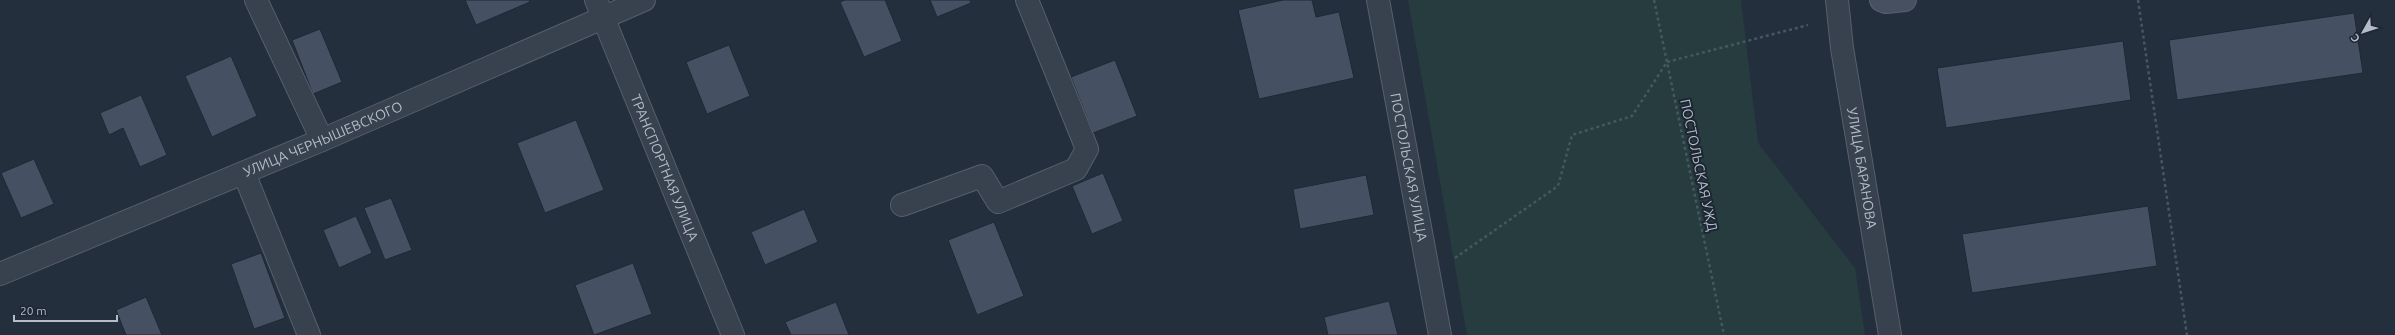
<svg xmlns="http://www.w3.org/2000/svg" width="2395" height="335" font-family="Ubuntu,sans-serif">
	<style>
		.green { fill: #263c3f }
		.building { fill: #455162; stroke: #1f2835 }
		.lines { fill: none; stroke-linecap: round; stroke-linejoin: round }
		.street-casing { stroke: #565f6c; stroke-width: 24 }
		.secondary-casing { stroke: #565f6c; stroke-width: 24 }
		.path { stroke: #44595c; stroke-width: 2.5; stroke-dasharray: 3 3; stroke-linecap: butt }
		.street { stroke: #38414e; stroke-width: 22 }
		.secondary { stroke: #465061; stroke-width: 22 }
		.labels { text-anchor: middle; stroke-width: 4; stroke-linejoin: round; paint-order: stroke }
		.street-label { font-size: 14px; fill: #b4bcc9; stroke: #1d2633 }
	</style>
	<rect width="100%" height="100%" fill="#242f3e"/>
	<!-- green -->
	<path class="green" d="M1408,0H1741L1758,143L1855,268L1865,335H1467Z"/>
	<!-- building -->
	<path class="building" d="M465,0H529L530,2L476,25Z
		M845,0H885L902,41L864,57L840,2Z
		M930,0H970L971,3L937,17Z
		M1283,0H1312L1316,17L1339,12L1354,78L1259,99L1238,10Z
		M2354,13L2363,73L2177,100L2169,40Z
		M320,29L342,82L313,94L292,40Z
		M2123,41L2131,100L1946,128L1937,68Z
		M729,45L750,96L707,114L686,62Z
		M231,56L257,116L212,137L185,76Z
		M1115,60L1137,116L1093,133L1071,77Z
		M141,95L167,155L140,167L123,128L109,135L100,113Z
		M576,120L604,190L545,213L517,143Z
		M34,159L54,204L21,218L1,173Z
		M1103,173L1123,221L1092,234L1072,186Z
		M1366,175L1374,215L1300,229L1293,189Z
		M391,198L412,250L385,260L364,208Z
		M2148,206L2157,266L1972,293L1962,234Z
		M804,209L818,242L765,265L751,232Z
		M356,216L372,253L339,268L323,230Z
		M994,222L1024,296L977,315L948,240Z
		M261,253L285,318L254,329L231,264Z
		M633,263L652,314L594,335L575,285Z
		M146,297L162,335H126L116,310Z
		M1389,301L1398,335H1328L1324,317Z
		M836,302L849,335H791L785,322Z"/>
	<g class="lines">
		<!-- street casing -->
		<g class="street-casing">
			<g id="street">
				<path d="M256,0L322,140"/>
				<path id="s1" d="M596,0L733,335"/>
				<path id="s2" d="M1378,0L1440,335"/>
				<path id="s3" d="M1837,0L1842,48L1890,335"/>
				<path d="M244,173L309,335"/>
				<path d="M902,205L982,176L998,202L1076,169L1087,149L1027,0"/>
				<path id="s4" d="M0,274L322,140L644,0"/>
			</g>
		</g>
		<!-- secondary casing -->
		<g class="secondary-casing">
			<path id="secondary" d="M1881,0L1886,2L1905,0"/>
		</g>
		<!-- path -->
		<path class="path" d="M1654,0L1724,335
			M2138,0L2187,335
			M1455,258L1558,186L1572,135L1632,116L1667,62L1808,25"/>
		<!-- street -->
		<use href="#street" class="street"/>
		<!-- secondary -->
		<use href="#secondary" class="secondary"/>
	</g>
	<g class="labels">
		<!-- street labels -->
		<g class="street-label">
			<text dy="5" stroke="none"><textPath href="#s4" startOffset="350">УЛИЦА ЧЕРНЫШЕВСКОГО</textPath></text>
			<text transform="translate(1699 165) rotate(78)" y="5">ПОСТОЛЬСКАЯ УЖД</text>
			<text dy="5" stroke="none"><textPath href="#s1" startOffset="181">ТРАНСПОРТНАЯ УЛИЦА</textPath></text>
			<text dy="5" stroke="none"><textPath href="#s2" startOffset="170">ПОСТОЛЬСКАЯ УЛИЦА</textPath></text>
			<text dy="5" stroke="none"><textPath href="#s3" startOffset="170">УЛИЦА БАРАНОВА</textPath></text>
		</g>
	</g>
	<!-- north arrow -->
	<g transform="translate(2363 32) rotate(231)" stroke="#1d2633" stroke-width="3" paint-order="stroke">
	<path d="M0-3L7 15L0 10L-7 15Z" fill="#b4bcc9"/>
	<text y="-6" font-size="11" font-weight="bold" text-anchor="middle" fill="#b4bcc9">С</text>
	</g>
	<!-- scale -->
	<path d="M14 315v6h103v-6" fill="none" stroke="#b4bcc9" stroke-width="2"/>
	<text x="20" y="315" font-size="12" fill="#b4bcc9" stroke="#1d2633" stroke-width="3" paint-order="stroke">20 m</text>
</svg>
